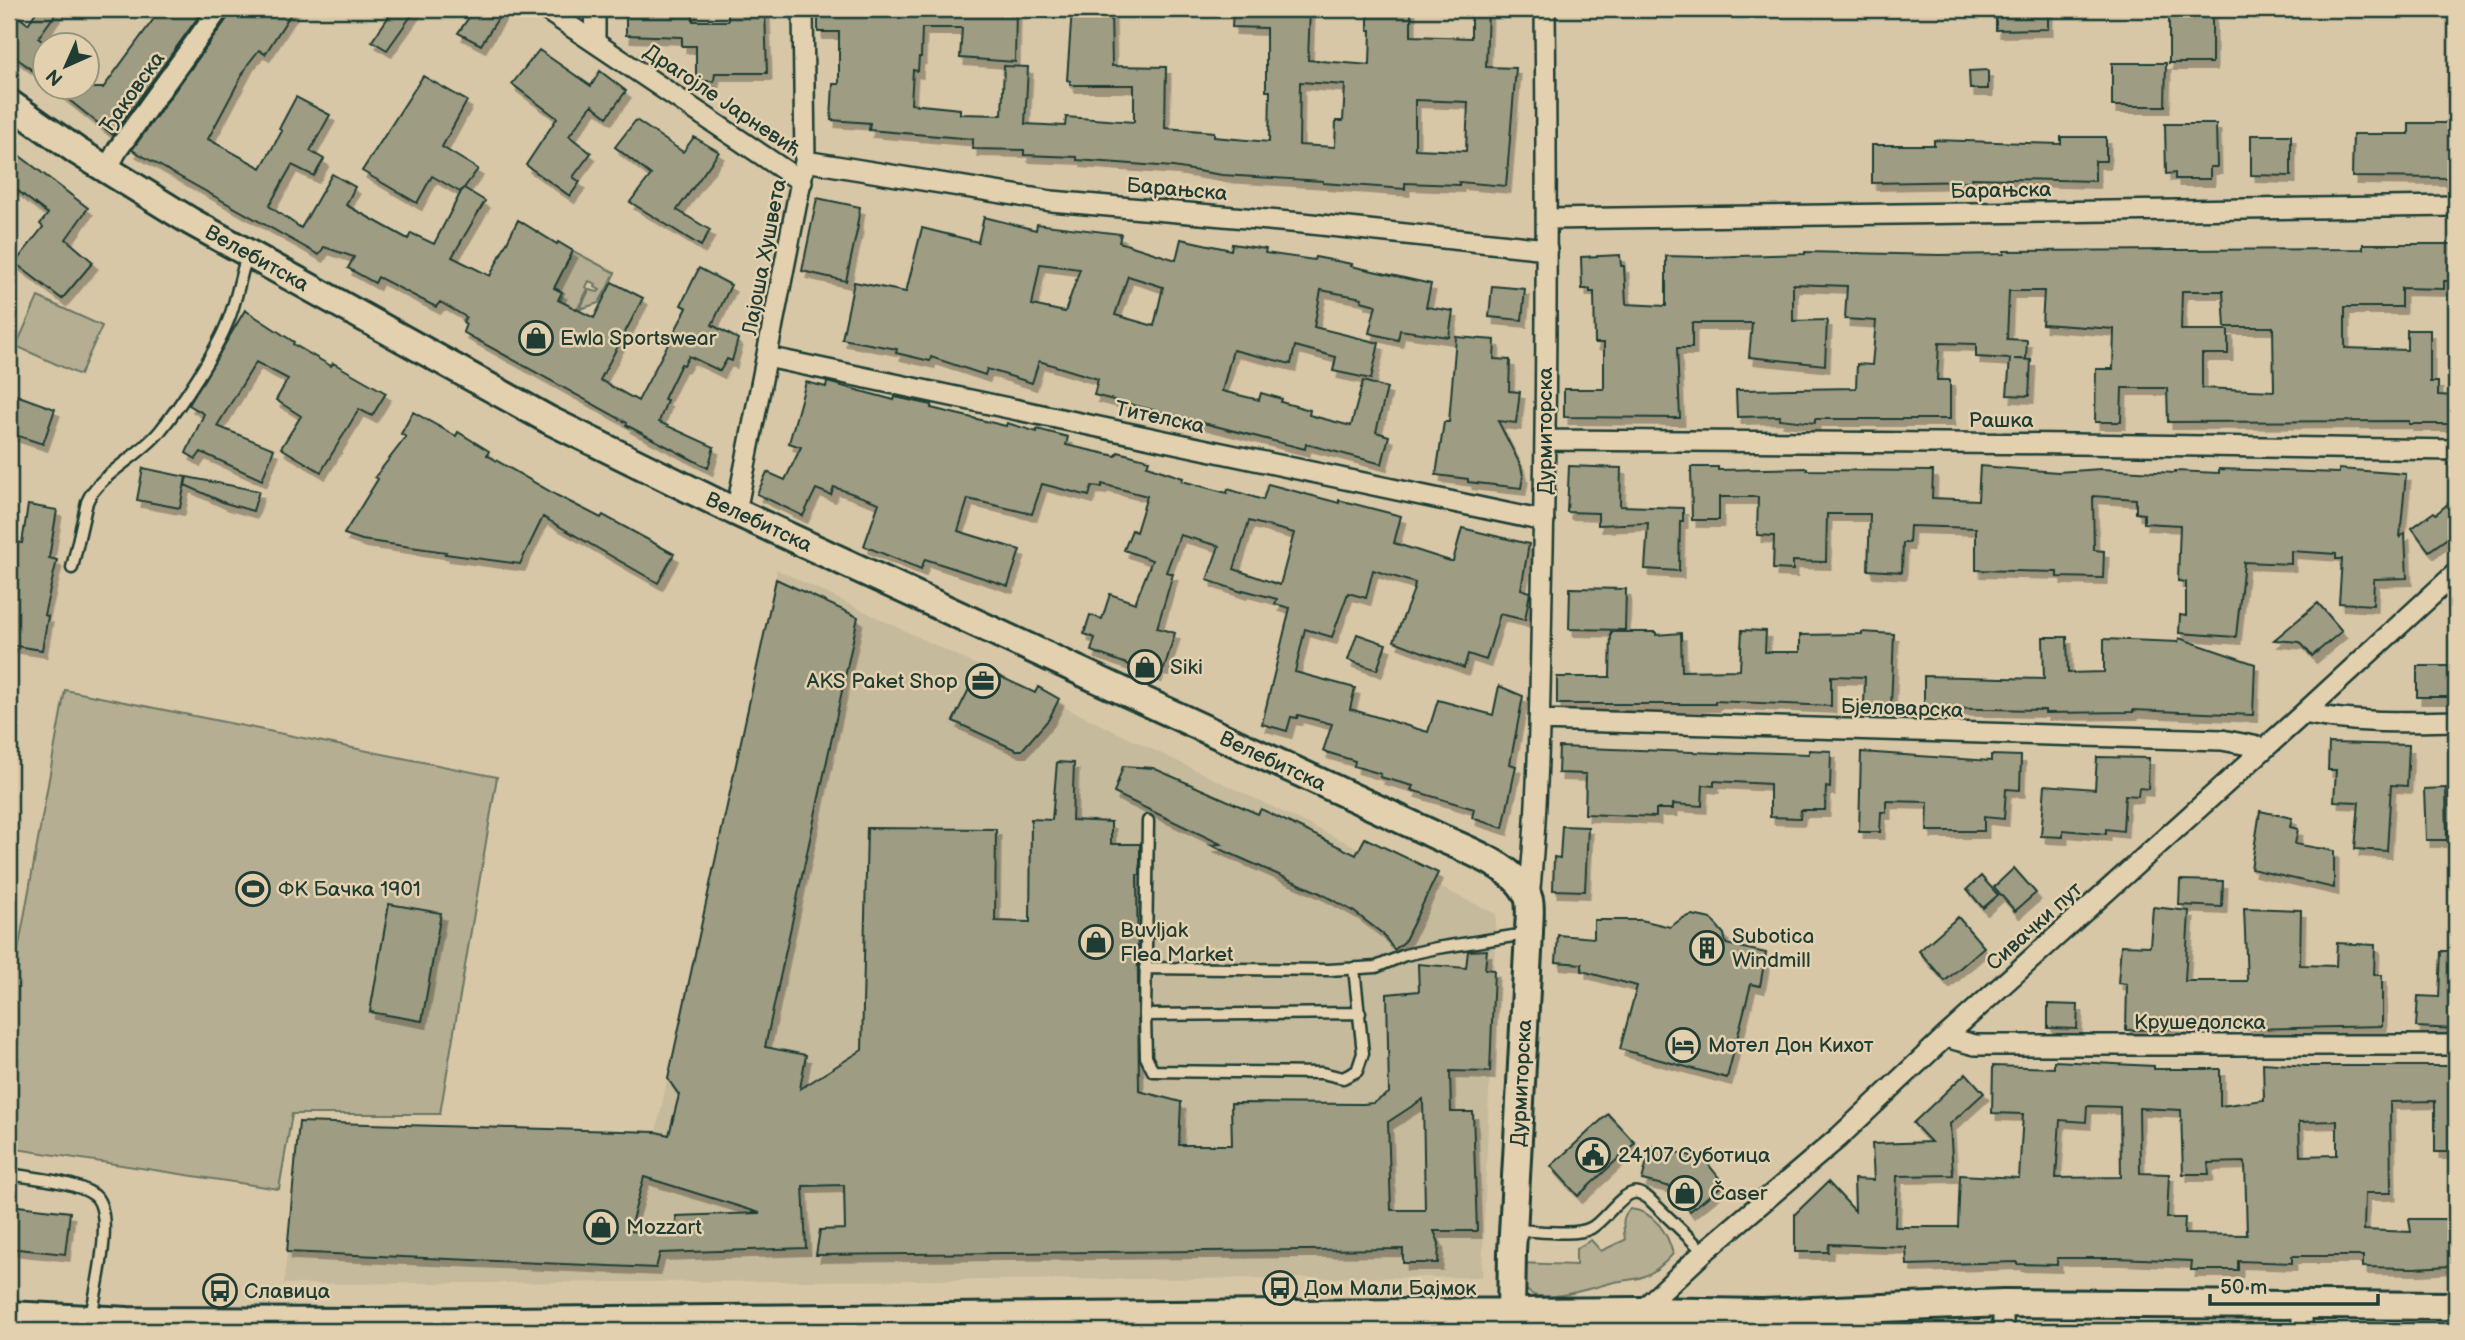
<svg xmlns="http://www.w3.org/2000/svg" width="2465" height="1340" font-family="'Balsamiq Sans',sans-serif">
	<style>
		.built { fill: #c6ba9c }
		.green { fill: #b5ae92; stroke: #6a7663; stroke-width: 2 }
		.building { fill: #9e9d83; stroke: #1f3d34; stroke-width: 2; fill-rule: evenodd; filter: url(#shadow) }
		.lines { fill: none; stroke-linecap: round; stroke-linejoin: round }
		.lane-casing { stroke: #1f3d34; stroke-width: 15 }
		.street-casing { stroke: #1f3d34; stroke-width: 24 }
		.secondary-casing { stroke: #1f3d34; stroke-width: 32 }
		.lane { stroke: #e3d0ae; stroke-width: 10 }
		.street { stroke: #e3d0ae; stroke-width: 19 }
		.secondary { stroke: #e3d0ae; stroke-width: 26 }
		.labels { text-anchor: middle; stroke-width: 5; stroke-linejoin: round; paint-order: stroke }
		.street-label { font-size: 21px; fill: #1f3d34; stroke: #e3d0ae }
		.poi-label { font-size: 21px; fill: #1f3d34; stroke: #e3d0ae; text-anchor: start }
	</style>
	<defs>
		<filter id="shadow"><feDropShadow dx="4.5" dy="7" stdDeviation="0" flood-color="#0004"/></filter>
	</defs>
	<rect width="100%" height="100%" fill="#d7c7a7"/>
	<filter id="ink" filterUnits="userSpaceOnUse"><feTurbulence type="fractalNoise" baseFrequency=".0143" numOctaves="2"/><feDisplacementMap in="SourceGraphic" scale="14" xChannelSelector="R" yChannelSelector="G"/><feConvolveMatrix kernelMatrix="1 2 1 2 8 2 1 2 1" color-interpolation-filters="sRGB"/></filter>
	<g filter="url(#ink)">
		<!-- built -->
		<path class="built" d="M776,569L1496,914L1482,1277L284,1284L299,1122L656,1132L762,644L776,579Z"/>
		<!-- green -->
		<path class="green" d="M573,251L615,273L599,303L580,309L589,290L598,292L600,290L595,287L596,284L589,281L586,287L588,289L569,325L560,301L564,293L554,288Z
			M38,297L102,326L80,375L16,346Z
			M65,690L497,777L440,1114H292L279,1189L9,1148V1001Z
			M1630,1209C1654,1211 1668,1233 1673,1254C1665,1263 1654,1273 1642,1277C1634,1280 1624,1280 1615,1282C1596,1286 1546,1304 1530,1293C1520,1286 1519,1274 1518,1263L1576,1265V1249L1591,1240L1601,1251L1625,1240C1624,1228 1620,1218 1630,1209Z"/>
		<!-- building -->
		<path class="building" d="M9,9L28,24L38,9H59L38,38L46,44V81L9,52Z
			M161,9H204L113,135L54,88H103Z
			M231,9H294L265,54L259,50L248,64L208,139L261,168L282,131L279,129L296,97L330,115L310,151L324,159L314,176L292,165L269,206L301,228L332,174L355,187L346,205L408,239L411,233L434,244L463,188L460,192L432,176L417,203L362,171L423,76L467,101L442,147L478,169L464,188L485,201L452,257L490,276L518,220L557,244L558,242L573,251L554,288L562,292L558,300L594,318L612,282L643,298L600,380L638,401L687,308L681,305L699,268L731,285L712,325L738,339L732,361L727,359L720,371L689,356L684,365L681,364L664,399L667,400L659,422L714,447L708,468L626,425L627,423L463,332L466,324L463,322L466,317L440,302L436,307L378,277L375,283L348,268L354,257L324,247L319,255L132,150L229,16Z
			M394,9H416L387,50L372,41Z
			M475,9H504L481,45L458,33Z
			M626,9H693V21H728V9H765L767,73H715L714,81H696V46H682V37L626,35Z
			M818,9H1016L1015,62L960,58L962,28H922L921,57H919L918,71L913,70L911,104L960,109V114L1002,115L1004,66L1028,67L1025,124L1065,126L1066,117L1134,122V85H1070V81L1067,80L1072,9H1111L1112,66L1166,67L1165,128L1214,132V137L1269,142L1270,91H1266V28L1232,27L1233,9H1310L1308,60L1370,65L1371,30H1368V9H1411V36L1471,38V9H1488L1486,67L1516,68L1506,186L1459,182V185L1405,183V189L1323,183V181L1222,175L1173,167L1077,160V157L1024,155V150L973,149V139L869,130L870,123L831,120L833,84H839V32H818ZM1300,82L1345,85L1343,121H1336L1335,147L1299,145ZM1415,100L1468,102L1466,151L1415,149Z
			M1996,9H2048V29L1996,30Z
			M2169,9H2212V63H2169Z
			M539,50L591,86L600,71L626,91L607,117L592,105L569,136L591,153L573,177L580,182L570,196L526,165L557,118L512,84Z
			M2112,63H2166L2165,106H2112Z
			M1988,70V89H1970L1969,71Z
			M636,120L683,152L694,137L719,152L677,210L710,230L701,246L630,202L651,175L615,147Z
			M2409,123H2454L2453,178L2352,177L2353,134H2409Z
			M2165,124H2216L2217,167H2210V179H2175V173L2166,174Z
			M2251,135H2291V176L2251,175Z
			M2061,137H2106V161H2095V181L1972,178V181L1872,183V145H1934V140L2061,144Z
			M16,153L88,208L66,239L93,262L62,299L15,263L43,227L40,224L48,214L9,184V162Z
			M817,198L860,207L857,226H858L846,281L802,271Z
			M984,217L1036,230L1037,224L1121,234L1119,242L1176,260L1181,239L1231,250L1232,244L1266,249L1265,253L1314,260L1315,257L1352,264L1351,266L1431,284L1426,307L1453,311L1449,337L1400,330L1398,340L1369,333L1376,305L1361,301L1362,298L1321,290L1314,327L1379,343L1371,379L1333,371L1336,357L1295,346L1291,364L1233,350L1222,391L1259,400L1261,393L1282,399L1281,402L1310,410L1309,415L1351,426L1363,381L1387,388L1376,432L1389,436L1382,464L1306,444L1305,449L1094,395L1098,379L1039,361L1032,383L987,369L985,375L931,357L930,361L896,353L897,349L842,339L854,282L906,292L922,228L978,242ZM1040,264L1080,269L1065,312L1032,305ZM1128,276L1163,287L1154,326L1115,315Z
			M2363,244H2456V281H2444V289L2401,288V307H2345V348L2407,350V330H2430V382H2438V395L2456,396V424H2409V421L2168,422L2167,388H2122L2121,422H2095L2096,369H2113L2114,329L2042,324L2044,291H2009L2007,339L2027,340L2026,359H2014L2031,360L2029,396L2007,395L2010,359L1976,357V344L1939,343L1937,380H1950V419H1815V423L1779,419L1780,416L1737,417L1736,390L1856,388L1857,364L1872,365L1876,321L1845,319L1847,286L1793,284V321L1827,320L1825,365L1749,357L1752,323H1692V348H1677L1680,418L1564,417V389H1604V343H1595L1594,292H1590V289H1582L1581,257L1620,255L1621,266H1624L1626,304L1666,306V256L1705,257L1805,254V252L1940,255L2004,254V251L2363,249ZM2182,291H2223L2225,327H2273L2274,391L2202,388V354H2228V330H2181Z
			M1492,286L1525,289L1522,320L1489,317Z
			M245,310L294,342L293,344L331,366L333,363L386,393L372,416L359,409L321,472L281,448L301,416L276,400L288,379L256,362L217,426L274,449L262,480L201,452L196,459L186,453L204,414L189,405Z
			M1456,337L1495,340L1494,359L1510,360L1509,391L1520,392L1516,423L1498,421L1521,466L1523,476L1521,488L1468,482V479L1436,475L1444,422H1449Z
			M806,382L826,387L827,382L894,400L895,397L932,405L931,408L1006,426L1007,423L1037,432V429L1068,437L1066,445L1116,456L1118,452L1149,460L1147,466L1183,478L1182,481L1227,493L1228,489L1263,500L1268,484L1339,503V500L1401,516L1394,543L1450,561H1453L1462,528L1529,544L1521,589L1530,592L1525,620L1500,614L1486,660L1468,654L1464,668L1394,641L1414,589L1415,583L1373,570L1366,598L1348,593L1332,637L1305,629L1295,672L1355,688L1350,709L1428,732L1438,700L1493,715L1499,686L1523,696L1510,764L1516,766L1503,828L1472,818L1474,809L1411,790L1413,786L1380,777L1381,774L1354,766L1355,761L1323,751L1332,724L1298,715L1297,718L1291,717L1287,731L1262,724L1290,608L1275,604L1277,599L1243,590L1242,592L1207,580L1219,546L1180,535L1166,572L1173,574L1157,628L1175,633L1164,669L1159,668L1157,675L1091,651L1095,638L1084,634L1090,615L1102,619L1110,594L1135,603L1152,560L1124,550L1132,530L1136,532L1147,496L1102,484V487L1092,486L1089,496L1042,484L1032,514L968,499L958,531L1020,550L1008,586L925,559L921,569L864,546L879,503L834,487L831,495L816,489L803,516L757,494L767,472L785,480L801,447L789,443ZM1249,521L1294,533L1280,585L1234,569Z
			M16,395L55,409L43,444L9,433V417Z
			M413,412L456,436L458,432L489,451L487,455L558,496L601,518L603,515L674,554L658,583L543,517L520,564L445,554L446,552L362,540L344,534L378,479L375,477L406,437L401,434Z
			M1569,466L1621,468L1620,506L1683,508V521H1680L1679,571L1645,569L1648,523L1598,525V513L1567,512Z
			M1980,466L2058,472L2101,469L2175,473V471L2219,473V469L2339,473V469L2406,474L2400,537L2405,533L2407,578L2374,579L2373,605L2339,603L2342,559H2336V554L2291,551V564L2244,562L2236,637L2179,633L2180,615L2186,616V582L2178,581L2180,525L2144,523V514L2136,513V499L2093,496L2094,550L2104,551L2103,578L2057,577V572L1976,570V528L1910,526L1909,543H1903L1902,572L1868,570L1870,514H1827L1826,562L1793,561V570L1773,569L1774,536L1757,535L1758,497H1719V520H1692L1691,467H1718V470L1807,468V470L1933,471L1932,498L1978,500Z
			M143,468L186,477L180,508L137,500Z
			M187,477L259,491L253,511L225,503L185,485Z
			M2456,497V532L2429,551L2412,528L2434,512L2436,514Z
			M28,505L57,510L49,558L57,560L44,615L48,616L42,650L9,645V541L22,543Z
			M776,579L858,617L765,1047L806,1055L800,1089L862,1050L867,828L996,829L995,921L1030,922L1031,819L1052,820L1057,762L1074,763L1072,820L1111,822V844H1140V875H1137L1139,1091L1181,1102L1179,1145H1232L1231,1103L1363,1104L1373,1103L1389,1093L1387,994L1419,991L1418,964L1466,968L1468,951L1487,950L1485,969L1494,970L1490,1072L1450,1071L1451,1112H1473L1477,1231H1434L1439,1243L1438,1263H1403V1249L816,1255L820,1230L845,1229L844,1185L803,1186L806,1248L660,1253L656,1268L287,1252L299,1122L656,1132L669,1135L679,1095L668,1079ZM1423,1099L1425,1210H1391L1388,1122ZM644,1177L760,1213L676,1216L677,1236L629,1231Z
			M1570,588L1626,589L1625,630L1569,629Z
			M2318,603L2342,631L2312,656L2300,642L2274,640Z
			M1742,630L1766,631L1765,652H1800V635L1862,634V632L1894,634L1891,708L1864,707L1865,677L1831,676V706L1715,701V704H1557V677H1610L1611,632H1656V635L1681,633L1682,671L1740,670Z
			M1357,634L1386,644L1377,670L1348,660Z
			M2043,637H2067L2068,673L2104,672V639L2178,642L2179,638L2255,664L2253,715L2133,710V712L2045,713V710L1924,708V676L2044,679Z
			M2417,666H2454V697H2417Z
			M980,667L1035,693L1038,687L1059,699L1049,719L1022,750H1016L953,721Z
			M2329,743L2409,745L2407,786L2391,785L2387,851L2355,849L2359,802L2334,801L2336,770H2328Z
			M1559,747L1745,754V752L1809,754V750L1831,751L1830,788L1826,787L1825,810H1801L1800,818L1770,817V784L1714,781V786L1703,785L1702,806L1673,804V809H1656V817L1585,814L1586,774L1558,773Z
			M1861,752L1991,761V755L2021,756L2020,790L2006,789L2004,819L1984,817V831H1927L1928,802L1886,801V812H1881L1880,832H1859Z
			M2097,757L2149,758L2148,789L2139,788L2138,796L2125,795L2123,831L2106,829V834L2063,830V837L2041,836L2045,785L2095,789Z
			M1123,766L1153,768L1258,814L1261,809L1356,855L1365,838L1438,873L1404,942L1394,950L1383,934L1353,911L1320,893L1211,845L1221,844L1114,793Z
			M2446,788L2447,840H2426L2424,789Z
			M2260,811L2292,818L2290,827L2298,829L2295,844L2334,851V888L2251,869Z
			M1562,826L1588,827L1585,891L1553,890L1554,857L1560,858Z
			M2014,868L2036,893L2015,911L1994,887Z
			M1981,876L1998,895L1983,908L1967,889Z
			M2180,880L2223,881L2222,907L2179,905Z
			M389,904L441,913L422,1021L370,1012Z
			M2153,907L2189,911L2185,981H2247L2244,908L2301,910L2300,965L2336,966L2337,943L2375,945L2374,975H2382V1026L2247,1029V1022L2181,1023V1029L2126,1030L2127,984L2118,983L2121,945L2150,946Z
			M1692,915L1711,919L1724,934L1726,944L1766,953L1760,986L1751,984L1727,1078L1620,1049L1637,986L1582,971V964L1556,962L1558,935L1594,938V920H1641L1670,927L1683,918Z
			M1958,917L1984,947L1945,981L1919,951Z
			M2441,951H2456V1029L2416,1027L2418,996L2439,997Z
			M2048,1004L2078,1005L2077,1029L2048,1028Z
			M2054,1061L2154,1066V1069H2220V1106L2264,1100L2263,1063L2307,1066H2456V1152H2435V1101L2390,1102L2391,1193H2365L2364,1230L2411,1232L2409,1219H2448L2451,1266L2414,1268L2363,1267V1256H2292V1263L2238,1261V1270H2191L2192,1261L2116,1258H2057V1265L2017,1264V1262L1907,1265L1906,1247L1829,1244L1828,1252H1795V1214L1828,1182L1855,1211L1854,1179L1874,1180L1872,1144L1931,1142L1913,1123L1966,1073L1984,1093L1950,1124L1953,1175L1897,1176L1895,1227H1958L1960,1175L2019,1178L2023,1114L1992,1113L1993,1066L2054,1068ZM2087,1106L2120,1107L2121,1177L2056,1178L2060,1120L2086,1122ZM2139,1108L2181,1110L2183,1174H2209L2208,1163L2245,1162L2247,1235L2184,1234L2185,1218H2167L2169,1174L2140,1173ZM2337,1121V1155L2300,1156L2299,1122Z
			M1608,1114L1635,1143L1578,1196L1551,1166Z
			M1651,1146L1704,1159L1724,1184L1690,1211L1671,1187L1642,1180Z
			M9,1205L70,1212L65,1254L9,1248Z"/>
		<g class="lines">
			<!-- lane casing -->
			<g class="lane-casing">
				<path id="lane" d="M72,568L87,502C98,475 139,457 160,431C181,405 216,352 228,321C237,300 240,275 248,253
					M1148,821L1145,1015L1146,1057L1153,1071L1322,1073L1343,1078L1357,1071L1363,1053L1354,968
					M1145,968L1329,970L1376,967L1405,955L1437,948L1526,934
					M1145,1015L1360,1013
					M9,1174C32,1178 75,1181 94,1195C116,1212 95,1292 91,1317
					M1514,1230C1534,1230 1574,1237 1591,1228C1604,1221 1619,1196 1633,1193C1638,1191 1644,1196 1648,1198L1704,1252"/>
			</g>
			<!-- street casing -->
			<g class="street-casing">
				<path id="street" d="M545,9L802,182
					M595,9V42
					M805,161L1051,201L1302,223L1547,249
					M107,169L118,149L219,9
					M1547,219L2456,206
					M767,357L1544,521
					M1545,440L2076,444L2456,450
					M736,512L805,161L803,9
					M2304,713C2355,724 2405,722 2456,721
					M1539,720L2222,740L2264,748
					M1529,899C1539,797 1540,694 1542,592C1547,397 1547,203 1545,9
					M1945,1037L1975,1045H2456
					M2003,1303V1331
					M2302,1307V1331
					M1641,1311L1704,1252L1838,1138L1945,1037L2304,713L2456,573"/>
			</g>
			<!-- secondary casing -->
			<g class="secondary-casing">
				<path id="secondary" d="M9,103L77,151L190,221L549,420L736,512L1441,838C1467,850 1521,869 1529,900C1531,910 1529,923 1529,933L1512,1252L1511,1313
					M9,1315L128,1321L370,1322L1641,1311L1762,1313L2003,1303L2456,1306"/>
			</g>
			<!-- lane -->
			<use href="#lane" class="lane"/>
			<!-- street -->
			<use href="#street" class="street"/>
			<!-- secondary -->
			<use href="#secondary" class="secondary"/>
		</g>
	</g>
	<!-- icons -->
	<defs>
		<g id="shop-ring" transform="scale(1.75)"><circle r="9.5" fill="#e3d0ae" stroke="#1f3d34" stroke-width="1.5"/><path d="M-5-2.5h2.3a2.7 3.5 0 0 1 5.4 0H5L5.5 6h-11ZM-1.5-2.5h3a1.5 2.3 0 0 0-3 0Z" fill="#1f3d34"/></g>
		<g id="office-ring" transform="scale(1.75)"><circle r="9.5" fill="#e3d0ae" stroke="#1f3d34" stroke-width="1.5"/><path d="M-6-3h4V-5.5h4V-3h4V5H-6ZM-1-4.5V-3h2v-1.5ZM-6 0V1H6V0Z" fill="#1f3d34"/></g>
		<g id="stadium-ring" transform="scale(1.75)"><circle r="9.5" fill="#e3d0ae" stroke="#1f3d34" stroke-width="1.5"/><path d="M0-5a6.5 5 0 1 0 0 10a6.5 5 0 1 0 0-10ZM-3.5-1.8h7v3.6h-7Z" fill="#1f3d34"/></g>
		<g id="building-ring" transform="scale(1.75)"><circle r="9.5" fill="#e3d0ae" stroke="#1f3d34" stroke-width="1.5"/><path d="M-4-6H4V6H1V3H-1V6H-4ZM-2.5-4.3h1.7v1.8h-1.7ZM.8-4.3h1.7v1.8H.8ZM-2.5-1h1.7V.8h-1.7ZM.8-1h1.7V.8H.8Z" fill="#1f3d34"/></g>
		<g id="hotel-ring" transform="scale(1.75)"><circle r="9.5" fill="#e3d0ae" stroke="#1f3d34" stroke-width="1.5"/><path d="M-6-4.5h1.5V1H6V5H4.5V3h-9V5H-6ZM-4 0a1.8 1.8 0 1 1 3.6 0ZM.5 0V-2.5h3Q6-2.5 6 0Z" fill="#1f3d34"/></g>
		<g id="civic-ring" transform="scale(1.75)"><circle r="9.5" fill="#e3d0ae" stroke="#1f3d34" stroke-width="1.5"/><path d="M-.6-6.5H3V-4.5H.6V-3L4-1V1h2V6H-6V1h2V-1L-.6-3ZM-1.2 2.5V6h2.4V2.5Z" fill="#1f3d34"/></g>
		<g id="bus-ring" transform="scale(1.75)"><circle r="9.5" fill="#e3d0ae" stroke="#1f3d34" stroke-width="1.5"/><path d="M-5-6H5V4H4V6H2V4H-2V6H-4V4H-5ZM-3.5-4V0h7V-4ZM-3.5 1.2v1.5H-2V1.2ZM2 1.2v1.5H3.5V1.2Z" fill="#1f3d34"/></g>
	</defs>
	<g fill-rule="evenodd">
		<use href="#shop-ring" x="536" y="338"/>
		<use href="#shop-ring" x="1145" y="667"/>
		<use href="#office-ring" x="983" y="681"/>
		<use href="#stadium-ring" x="253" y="889"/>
		<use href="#shop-ring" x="1096" y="942"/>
		<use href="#building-ring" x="1707" y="948"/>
		<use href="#hotel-ring" x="1683" y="1045"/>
		<use href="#civic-ring" x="1593" y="1155"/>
		<use href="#shop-ring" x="1685" y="1193"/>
		<use href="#shop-ring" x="601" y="1227"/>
		<use href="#bus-ring" x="1280" y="1288"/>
		<use href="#bus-ring" x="220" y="1291"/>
	</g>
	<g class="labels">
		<!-- street labels -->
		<g class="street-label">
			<text transform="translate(132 92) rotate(-54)" y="7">Ђаковска</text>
			<text transform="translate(722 100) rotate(34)" y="7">Драгојле Јарневић</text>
			<text transform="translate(1177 189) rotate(5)" y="7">Барањска</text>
			<text transform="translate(2001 190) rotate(-1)" y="7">Барањска</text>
			<text transform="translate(764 257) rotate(-79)" y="7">Лајоша Хушвета</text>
			<text transform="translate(257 258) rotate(29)" y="7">Велебитска</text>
			<text transform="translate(1160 417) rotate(12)" y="7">Тителска</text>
			<text x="2001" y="427">Рашка</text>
			<text transform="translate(1545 431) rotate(-90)" y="7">Дурмиторска</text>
			<text transform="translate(759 522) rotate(25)" y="7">Велебитска</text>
			<text transform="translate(1902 708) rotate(2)" y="7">Бјеловарска</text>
			<text transform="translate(1273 761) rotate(25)" y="7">Велебитска</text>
			<text transform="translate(2034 926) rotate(-42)" y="7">Сивачки пут</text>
			<text x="2200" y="1029">Крушедолска</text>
			<text transform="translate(1521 1083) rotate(-87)" y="7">Дурмиторска</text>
		</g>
		<!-- poi labels -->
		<g class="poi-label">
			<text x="560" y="345">Ewla Sportswear</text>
			<text x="1170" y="674">Siki</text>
			<text x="958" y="688" text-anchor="end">AKS Paket Shop</text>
			<text x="278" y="896">ФК Бачка 1901</text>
			<text x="1120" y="937">Buvljak<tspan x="1120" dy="24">Flea Market</tspan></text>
			<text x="1732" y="943">Subotica<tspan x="1732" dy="24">Windmill</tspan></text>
			<text x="1708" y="1052">Мотел Дон Кихот</text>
			<text x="1618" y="1162">24107 Суботица</text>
			<text x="1710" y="1200">Časer</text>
			<text x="626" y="1234">Mozzart</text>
			<text x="1304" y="1295">Дом Мали Бајмок</text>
			<text x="244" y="1298">Славица</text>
		</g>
	</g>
	<!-- margin -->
	<rect width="2465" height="1340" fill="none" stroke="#e3d0ae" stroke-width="35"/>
	<rect x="18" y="18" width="2430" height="1305" fill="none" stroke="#1f3d34" stroke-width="2.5" filter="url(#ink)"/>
	<!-- north arrow -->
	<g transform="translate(66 66) rotate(225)"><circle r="33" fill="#e3d0ae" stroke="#95957d" stroke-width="2"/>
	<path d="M0-5L12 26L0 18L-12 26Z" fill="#1f3d34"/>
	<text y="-10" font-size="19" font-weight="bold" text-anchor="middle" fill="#1f3d34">N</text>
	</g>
	<!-- scale -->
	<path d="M2210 1294v10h168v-10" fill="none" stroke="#1f3d34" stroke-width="3.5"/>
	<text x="2220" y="1294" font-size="21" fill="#1f3d34" stroke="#e3d0ae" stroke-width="5" paint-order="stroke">50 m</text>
</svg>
